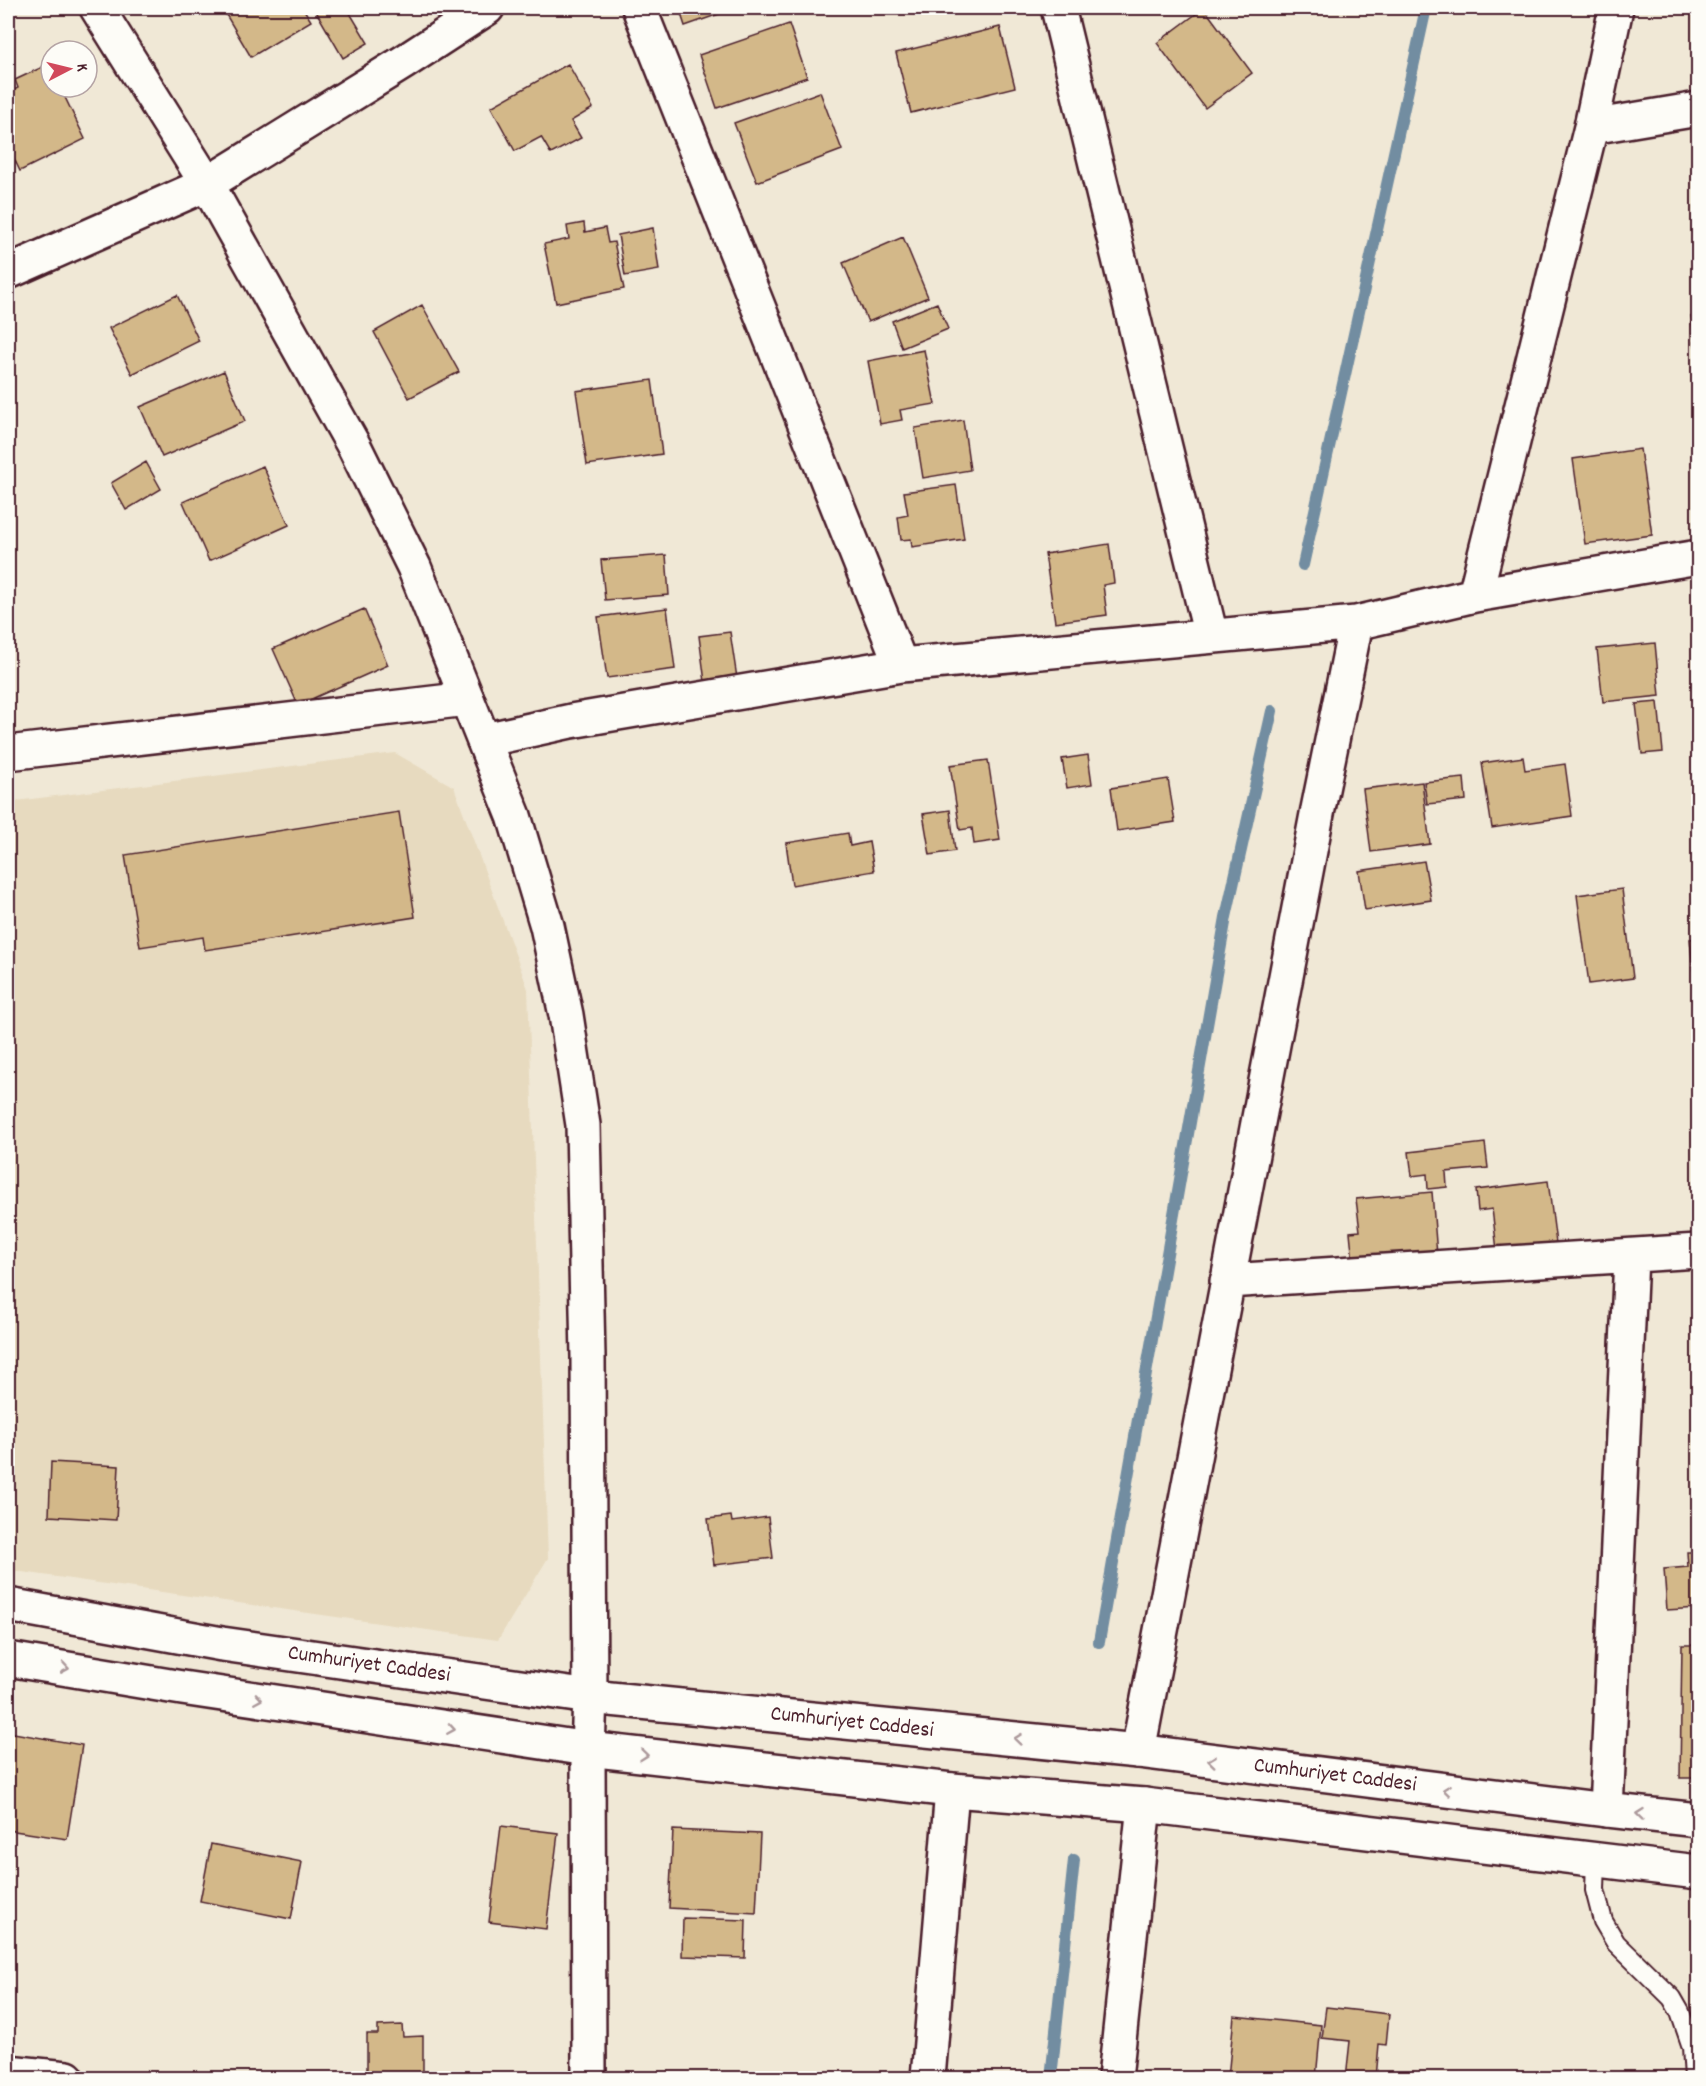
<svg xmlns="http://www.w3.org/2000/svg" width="1706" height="2086" viewBox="0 0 1706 2086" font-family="Dekko,sans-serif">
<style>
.built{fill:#e7dabf}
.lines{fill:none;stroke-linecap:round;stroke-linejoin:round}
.stream{stroke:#728da1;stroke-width:12}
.building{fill:#d3b889;stroke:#4a1f2b;stroke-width:1.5}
.lane-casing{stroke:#4a1f2b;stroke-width:22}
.street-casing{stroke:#4a1f2b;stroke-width:38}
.secondary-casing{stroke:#4a1f2b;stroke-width:38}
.lane{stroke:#fdfcf7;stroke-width:18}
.street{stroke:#fdfcf7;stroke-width:33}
.secondary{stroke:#fdfcf7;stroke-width:33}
.oneway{stroke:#ac999b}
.labels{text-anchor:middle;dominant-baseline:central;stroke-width:6;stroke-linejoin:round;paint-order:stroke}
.street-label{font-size:22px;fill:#4a1f2b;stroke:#fdfcf7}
</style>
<rect width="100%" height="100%" fill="#f0e8d6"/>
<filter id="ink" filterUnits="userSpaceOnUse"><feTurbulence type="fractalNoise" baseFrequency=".0167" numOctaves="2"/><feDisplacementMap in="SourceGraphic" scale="12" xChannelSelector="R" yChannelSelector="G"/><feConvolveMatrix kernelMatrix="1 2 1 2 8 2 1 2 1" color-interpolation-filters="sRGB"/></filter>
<g filter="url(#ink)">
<path class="built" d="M395 753 454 787 528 989 548 1558 498 1640 8 1570V802Z"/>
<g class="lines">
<path class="stream" d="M1303 565 1426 8
M1099 1642 1226 917 1272 711
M1051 2078 1074 1860"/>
</g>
<path class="building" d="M222 8H303L311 21 251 57Z
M314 8H347L368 43 343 58Z
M679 8H736L685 26Z
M1204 8 1252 73 1205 108 1157 43Z
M789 24 807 77 717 108 699 55Z
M1000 27 1015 87 911 113 896 53Z
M49 64 51 68V87H60L85 139 20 171 8 146V93L18 88 15 80Z
M568 64 593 108 571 121 581 138 551 154 541 137 515 151 491 107Z
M820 92 842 150 757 182 734 123Z
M584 223 585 232 605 228 608 243 614 242 624 289 556 303 544 244 569 239 567 226Z
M653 228 659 270 625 276 618 235Z
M903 237 928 297 868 322 843 263Z
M177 295 199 341 132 374 109 328Z
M937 303 948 329 902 348 892 321Z
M422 305 459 372 409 398 374 332Z
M1698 315V363L1691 316Z
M924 350 935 404 900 410 902 420 880 424 868 361Z
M224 371 245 421 162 457 140 407Z
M652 380 662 454 587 465 576 391Z
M963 420 970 470 923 478 915 428Z
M1640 449 1652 535 1585 544 1573 459Z
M146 462 161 489 126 510 111 483Z
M263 466 289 525 209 561 183 502Z
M956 485 964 539 912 547 911 539 901 540 898 517 908 515 904 492Z
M1109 544 1114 583 1103 585 1107 615 1055 622 1045 554Z
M666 555 669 595 605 600 601 560Z
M667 608 675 669 607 678 598 617Z
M364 609 388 665 298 705 273 649Z
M730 632 737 678 705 682 699 636Z
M1655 643 1660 696 1603 702 1597 649Z
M1658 702 1663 752 1642 754 1636 704Z
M1088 755 1092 784 1067 788 1062 759Z
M1523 757 1525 770 1565 764 1572 816 1492 828 1482 763Z
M988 760 1000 840 974 844 972 828 960 830 950 765Z
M1464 778 1466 800 1427 804 1424 782Z
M1168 779 1175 822 1117 831 1111 788Z
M1422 782 1430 844 1371 852 1363 789Z
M950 810 955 851 930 855 923 814Z
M399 812 415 917 205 950 203 937 140 947 125 855Z
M848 833 850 846 869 842 874 871 792 885 786 843Z
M1424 861 1431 900 1365 910 1359 871Z
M1622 889 1633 978 1589 984 1577 895Z
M1698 938V969L1693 970 1690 939Z
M1485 1143 1488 1168 1446 1172 1447 1187 1428 1189 1427 1174 1412 1176 1409 1152Z
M1548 1181 1557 1251 1498 1258 1492 1209 1478 1211 1476 1190Z
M1432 1192 1437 1255 1353 1262 1350 1232 1360 1231 1356 1199Z
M51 1462 119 1466 116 1520 49 1516Z
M731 1516 732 1522 768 1517 773 1558 714 1565 708 1519Z
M1687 1552H1698V1608L1667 1610 1664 1569 1688 1567Z
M1682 1645H1698V1778H1680Z
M8 1732 82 1745 67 1839 8 1830Z
M501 1826 558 1833 546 1929 489 1922Z
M673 1830 760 1834 756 1913 669 1908Z
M211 1844 302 1862 291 1919 200 1901Z
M683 1918 746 1920 745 1958 682 1956Z
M1326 2007 1389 2014 1386 2045 1379 2044 1376 2078H1346L1350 2041 1322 2038Z
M1234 2016 1321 2025 1316 2078H1228Z
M402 2025 403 2037 423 2036V2078H367V2034H378V2026Z
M833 2072 884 2078H832Z"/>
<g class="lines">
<g class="lane-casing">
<path id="lane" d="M1596 1859 1595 1890 1603 1921 1616 1943 1672 1998 1680 2012 1692 2047 1694 2078"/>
</g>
<g class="street-casing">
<path id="street" d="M639 8 901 665
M1058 8 1211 636
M1591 127 1698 109
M8 272 207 184 404 62 487 8
M1475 595 1591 127 1616 8
M484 740 571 721 901 665 1356 623 1475 595 1698 557
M8 753 467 699
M1227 1281 1698 1251
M588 1749 589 2078
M1138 1751 1317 814 1356 623
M1606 1810 1631 1257
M8 2072 67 2078
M928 2078 952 1790
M1115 2078 1144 1805"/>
</g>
<g class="secondary-casing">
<path id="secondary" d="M97 8 207 184 355 448 414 567 514 816 547 926 566 1015 583 1125 588 1357 590 1697 588 1749
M8 1605 222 1644 590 1697 1138 1751 1606 1810 1698 1820
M8 1659 182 1688 588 1749 952 1790 1144 1805 1698 1872"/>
</g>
<use href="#lane" class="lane"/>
<use href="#street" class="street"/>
<use href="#secondary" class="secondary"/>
</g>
<defs><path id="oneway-chevron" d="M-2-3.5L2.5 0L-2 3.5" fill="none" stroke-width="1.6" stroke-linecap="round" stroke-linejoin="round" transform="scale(1.5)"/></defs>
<g class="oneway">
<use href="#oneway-chevron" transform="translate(65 1668) rotate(10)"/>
<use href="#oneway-chevron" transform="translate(258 1699) rotate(9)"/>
<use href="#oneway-chevron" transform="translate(451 1729) rotate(9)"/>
<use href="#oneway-chevron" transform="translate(1018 1739) rotate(-174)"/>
<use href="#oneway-chevron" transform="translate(644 1755) rotate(6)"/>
<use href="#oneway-chevron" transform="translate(1212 1761) rotate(-173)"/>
<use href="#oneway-chevron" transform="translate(1447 1790) rotate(-173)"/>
<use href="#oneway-chevron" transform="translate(1640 1814) rotate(-174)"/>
</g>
</g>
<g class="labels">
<g class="street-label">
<text transform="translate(369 1665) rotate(8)">Cumhuriyet Caddesi</text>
<text transform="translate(852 1723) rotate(6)">Cumhuriyet Caddesi</text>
<text transform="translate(1335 1776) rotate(7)">Cumhuriyet Caddesi</text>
</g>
</g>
<rect width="1706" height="2086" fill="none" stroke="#fdfcf7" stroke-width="30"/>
<rect x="15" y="15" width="1676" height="2056" fill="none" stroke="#4a1f2b" stroke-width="2" filter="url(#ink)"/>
<g transform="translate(69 69) rotate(83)"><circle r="28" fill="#fdfcf7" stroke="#b5a4a5" stroke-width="1.5"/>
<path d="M0-4.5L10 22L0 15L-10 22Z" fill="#d1495b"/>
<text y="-9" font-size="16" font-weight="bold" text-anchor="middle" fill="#4a1f2b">K</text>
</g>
</svg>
